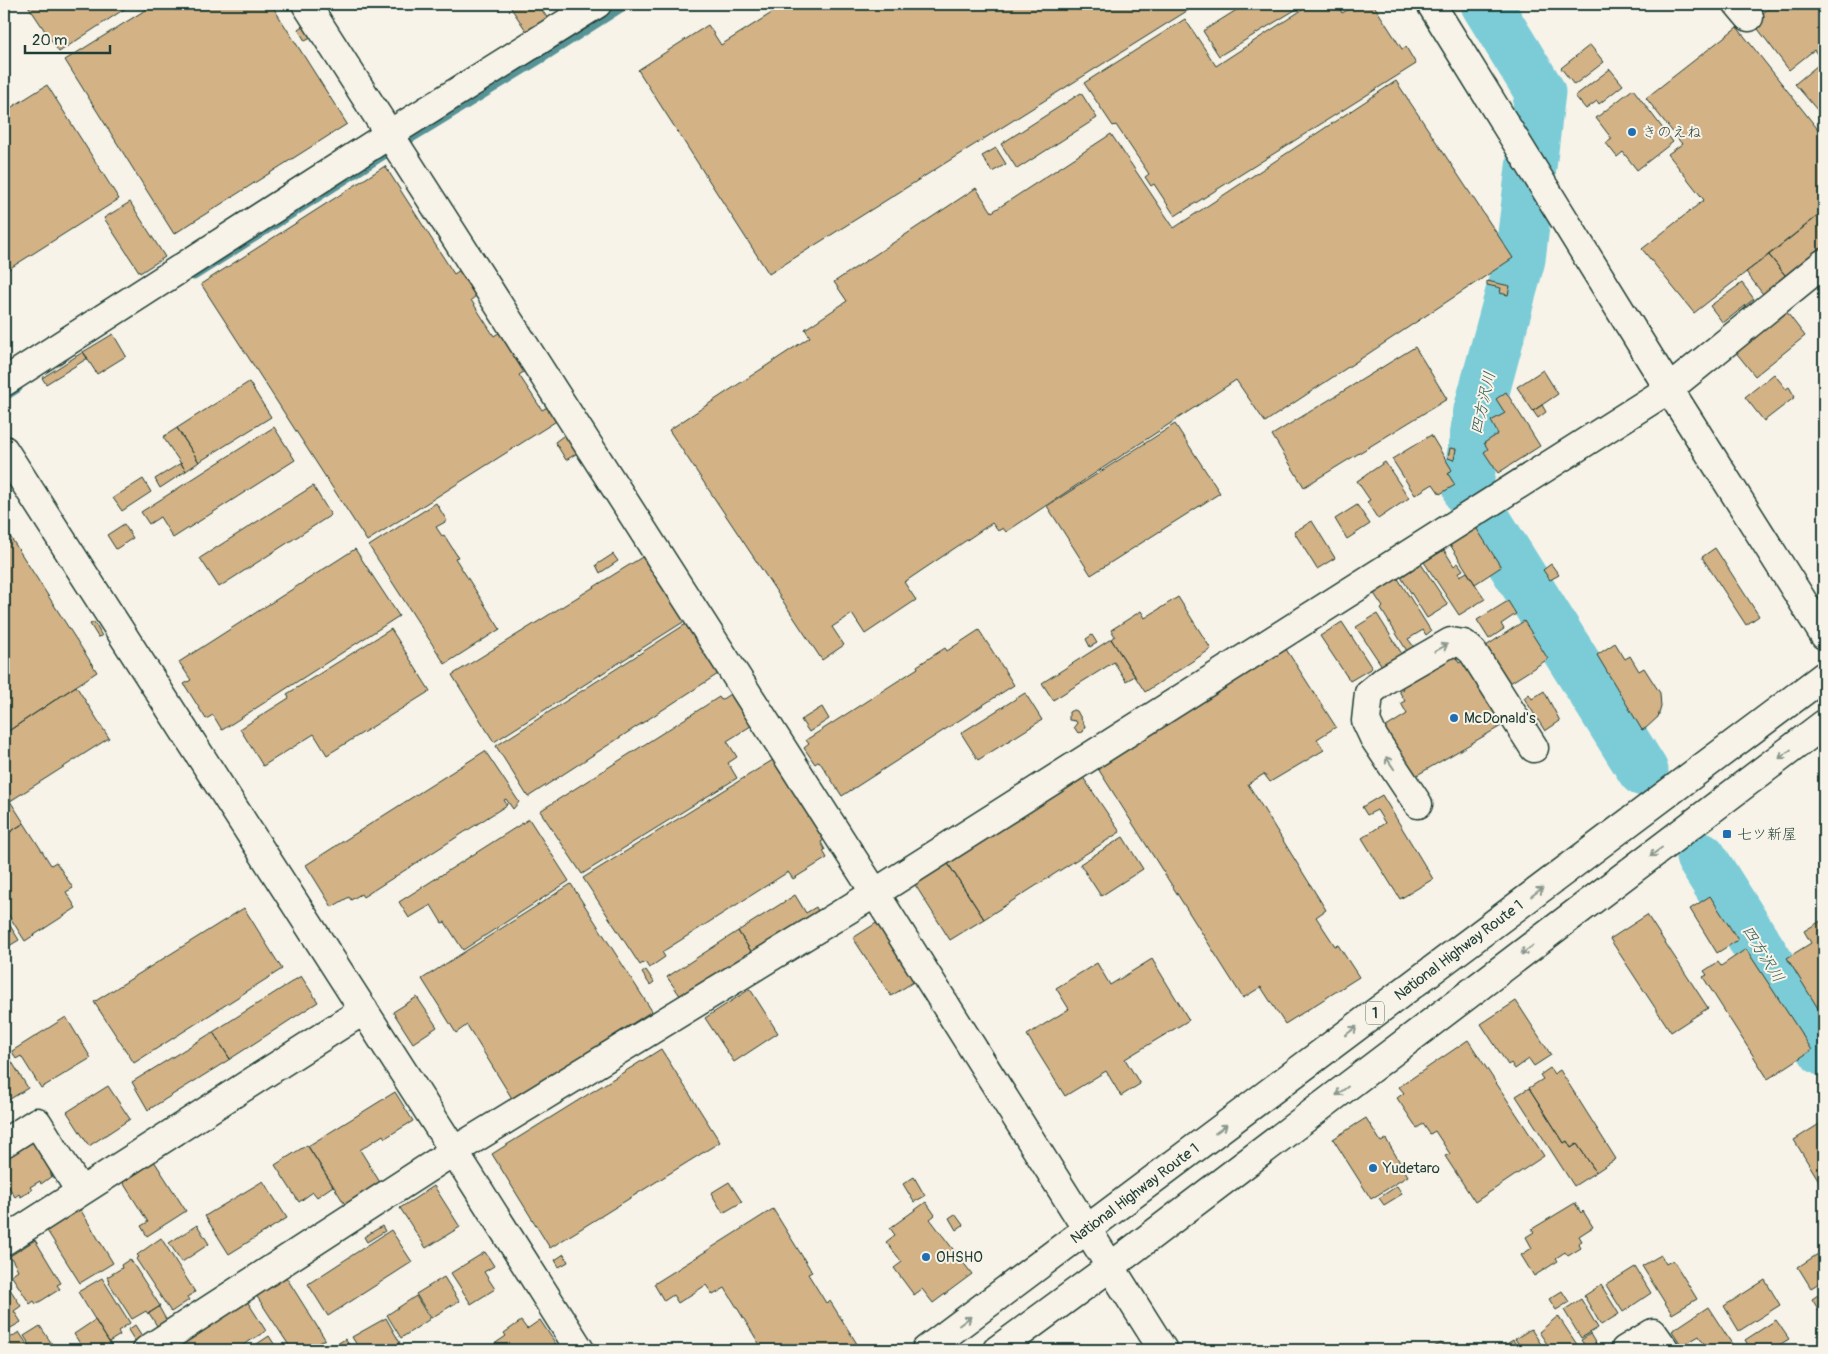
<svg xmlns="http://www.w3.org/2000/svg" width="1828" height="1354" viewBox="0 0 1828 1354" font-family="Pangolin,'Klee One',sans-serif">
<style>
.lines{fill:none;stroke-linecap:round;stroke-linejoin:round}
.stream{stroke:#579396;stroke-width:9}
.river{stroke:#7cccd7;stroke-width:51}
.building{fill:#d3b286;stroke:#1f3d34}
.minor-casing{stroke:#1f3d34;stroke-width:31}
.highway-casing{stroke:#1f3d34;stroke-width:31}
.minor{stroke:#f7f3e8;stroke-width:28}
.highway{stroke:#f7f3e8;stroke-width:28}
.oneway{stroke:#8b988e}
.poi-dot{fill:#1f6fb2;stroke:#f7f3e8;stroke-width:2}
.labels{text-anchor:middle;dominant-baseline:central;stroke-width:4;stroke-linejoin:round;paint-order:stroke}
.shield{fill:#f7f3e8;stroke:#60746a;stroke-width:1}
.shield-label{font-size:14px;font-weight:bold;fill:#1f3d34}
.poi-label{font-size:15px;fill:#1f3d34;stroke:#f7f3e8;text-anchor:start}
.street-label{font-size:15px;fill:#1f3d34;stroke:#f7f3e8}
.water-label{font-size:16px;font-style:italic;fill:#325a55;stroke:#f7f3e8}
</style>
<rect width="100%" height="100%" fill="#f7f3e8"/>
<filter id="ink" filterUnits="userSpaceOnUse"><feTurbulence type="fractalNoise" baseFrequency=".02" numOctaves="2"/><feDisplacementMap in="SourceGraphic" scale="10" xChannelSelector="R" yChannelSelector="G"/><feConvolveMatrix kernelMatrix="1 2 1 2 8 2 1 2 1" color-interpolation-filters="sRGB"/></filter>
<g filter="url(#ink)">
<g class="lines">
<path class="stream" d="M194 276 387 153 541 59 627 4
M4 397 18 388"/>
<path class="river" d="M1486 4 1540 92 1520 259 1479 410 1468 484 1470 495 1643 771
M1701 857 1824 1051"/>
</g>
<path class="building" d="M27 4H132L59 52Z
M155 4H271L347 124 174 234 65 60Z
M506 4H538L550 22 529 35 509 5 507 6Z
M786 4H1198L769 274 638 70 708 25 721 45Z
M1246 4H1305L1219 56 1203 31Z
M1311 4H1337L1342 13 1358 4H1373L1402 49 1406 47 1416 64 1175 216 1154 184 1151 186 1145 177 1149 174 1116 125 1113 126 1084 83 1185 19 1216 66Z
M1775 4H1824V57L1821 59 1814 50 1789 70 1752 21Z
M305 24 313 37 305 41 298 29Z
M1737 27 1824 137V211L1694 313 1642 249 1704 200 1668 154 1682 144 1646 98Z
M1590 45 1604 62 1574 85 1561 68Z
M1824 60V118L1795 84Z
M1610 69 1623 85 1599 104 1597 101 1586 109 1575 96Z
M1396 81 1513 258 1265 422 1236 380 1006 532 1003 528 998 531 992 523 906 581 904 582 916 600 865 634 852 614 832 627 844 645 822 660 669 430 810 337 805 329 847 301 834 282 976 188 992 212 1111 134 1174 228Z
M47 85 119 199 4 272V112Z
M1633 89 1673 142 1637 170 1623 152 1617 157 1606 143 1612 139 1596 118Z
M1081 93 1097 118 1017 169 1001 144Z
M996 148 1006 164 992 172 982 156Z
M385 166 454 274 460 270 476 296 471 300 494 336 500 332 525 371 519 375 542 410 549 406 558 420 367 541 201 284Z
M130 202 165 257 140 273 104 218Z
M1824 211V252L1789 280 1769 255Z
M1769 255 1789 280 1766 298 1746 272Z
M1487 281 1510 286 1508 295 1500 293 1501 288 1487 285Z
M1742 283 1754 299 1723 323 1710 306Z
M1785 310 1805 336 1755 376 1734 350Z
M113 334 126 356 97 374 83 352Z
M1415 347 1447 399 1304 487 1272 435Z
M83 352 88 358 46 384 42 378Z
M1543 370 1558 394 1533 411 1517 387Z
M1774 374 1786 389 1789 387 1795 397 1764 421 1745 397Z
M249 382 271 417 199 462 177 428Z
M1506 392 1540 446 1498 473 1484 452 1488 449 1484 443 1498 434 1491 421 1505 413 1496 399Z
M1542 405 1546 412 1538 418 1533 411Z
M1175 424 1220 493 1091 575 1047 506Z
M274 427 295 460 173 538 160 517 149 524 141 512Z
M177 428 199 462 186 471 163 437Z
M567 433 579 452 566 460 555 442Z
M1431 435 1452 470 1448 474 1455 485 1440 494 1433 484 1415 495 1392 459Z
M1450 448 1456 449 1454 460 1448 458Z
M1385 462 1409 498 1378 519 1367 502 1370 500 1357 481Z
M181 463 186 471 160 488 155 479Z
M143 479 151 492 122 511 113 498Z
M313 486 331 515 219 587 200 558Z
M436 503 447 521 436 527 442 536 444 535 458 557 455 558 500 629 445 664 369 546Z
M1357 505 1370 524 1347 539 1335 519Z
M1312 521 1335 558 1317 569 1294 532Z
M124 524 133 538 116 549 107 535Z
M1475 526 1501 567 1475 584 1449 543Z
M4 527 97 672 4 734Z
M1715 548 1759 616 1746 625 1702 557Z
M355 549 399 616 222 730 213 715 206 719 184 684 191 680 179 662Z
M1444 550 1454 566 1458 563 1463 570 1458 573 1460 576 1467 572 1485 599 1459 615 1424 562Z
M613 554 618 561 600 573 596 565Z
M647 554 688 619 494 742 452 675Z
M1421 564 1448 605 1427 618 1401 577Z
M1551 564 1559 575 1550 580 1543 570Z
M1397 577 1431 631 1426 635 1423 630 1408 639 1414 647 1407 651 1381 609 1383 607 1373 592Z
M1178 597 1211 649 1145 692 1111 639 1115 636 1111 630 1141 611 1145 618Z
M1508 601 1516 614 1501 624 1504 629 1489 639 1477 620Z
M1377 614 1402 654 1382 666 1356 627Z
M1524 621 1548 659 1510 683 1486 646Z
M94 622 102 636 98 637 90 624Z
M1342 622 1372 668 1350 681 1320 636Z
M686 624 718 674 528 797 496 746Z
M391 629 430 691 327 755 314 734 263 766 240 729 289 698 287 694Z
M979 630 1014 685 842 796 819 761 815 764 804 748 809 744 806 740 918 668 917 666 945 648 947 651Z
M1092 635 1097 643 1090 647 1086 639Z
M1111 639 1135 676 1126 681 1114 662 1053 700 1042 683Z
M1282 643 1336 727 1317 739 1324 750 1270 782 1264 774 1248 784 1326 910 1316 917 1335 946 1338 945 1359 977 1285 1024 1261 987 1243 998 1097 767Z
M1615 643 1625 659 1630 656 1639 671 1644 668 1660 693 1661 707 1658 717 1646 728 1642 730 1597 655Z
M1453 652 1459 663 1470 657 1508 722 1412 778 1383 729 1407 714 1401 703 1405 701 1399 691 1403 689 1397 678Z
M76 686 109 738 4 805V734Z
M1544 691 1560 721 1545 731 1524 698 1529 694 1532 699Z
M733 692 754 724 727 741 737 757 728 763 737 778 582 874 540 811 719 697 721 700Z
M1025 693 1042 720 978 760 961 733Z
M822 707 829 719 809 732 801 720Z
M1073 710 1077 711 1085 726 1083 732 1078 733 1074 727 1077 723 1076 721 1069 720V712Z
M485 751 519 802 513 809 506 799 504 800 507 805 363 897 361 894 351 900 349 897 332 907 306 865Z
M776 758 828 837 821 842 825 850 823 851 827 858 793 879 788 872 662 952 665 957 649 968 645 962 640 965 583 878Z
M1080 773 1120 832 984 919 945 859Z
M1382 795 1433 879 1400 899 1362 838 1385 823 1377 810 1367 815 1362 807Z
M10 801 24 823 4 836V805Z
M529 819 569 881 463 950 445 922 442 923 431 905 409 918 399 902Z
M24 823 51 865 56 862 73 888 66 892 76 908 25 941 4 908V836Z
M1123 837 1143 869 1101 896 1080 864Z
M945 859 984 919 950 940 912 880Z
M571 884 652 1011 513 1100 467 1025 456 1033 422 979Z
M795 895 806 913 816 907 818 911 752 953 738 931Z
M1710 896 1738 940 1717 953 1690 909Z
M244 908 282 969 134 1063 94 1002Z
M1647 915 1708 1008 1671 1032 1610 939Z
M4 916 19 940 4 949Z
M1824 919V1018L1787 958 1811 943 1804 931Z
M878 922 915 981 891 996 853 938Z
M738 931 752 953 681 997 667 977Z
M1746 949 1812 1050 1768 1079 1703 977 1707 975 1704 971 1718 962 1721 966Z
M1152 959 1189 1020 1125 1059 1140 1084 1121 1096 1106 1071 1065 1096 1027 1035 1069 1009 1056 988 1097 963 1110 985Z
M646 970 654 982 650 985 642 973Z
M301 976 318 1002 230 1059 213 1032Z
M750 989 778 1033 734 1062 705 1018Z
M417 997 437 1027 413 1043 393 1012Z
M1516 1001 1551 1055 1534 1066 1529 1059 1515 1069 1511 1063 1508 1065 1481 1024Z
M66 1017 91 1058 41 1088 21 1056 16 1059 12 1051Z
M213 1032 230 1059 148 1110 132 1082Z
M1468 1040 1544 1156 1475 1202 1445 1156 1450 1154 1435 1131 1430 1134 1423 1124 1417 1128 1397 1098 1404 1093 1399 1087Z
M661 1049 720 1142 550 1248 492 1154Z
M7 1054 28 1088 7 1101 4 1099V1056Z
M1550 1068 1554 1074 1560 1070 1616 1159 1596 1172 1577 1144 1571 1148 1567 1141 1564 1143 1529 1088 1543 1079 1540 1075Z
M108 1086 130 1119 89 1146 67 1112Z
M1529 1088 1564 1143 1567 1141 1571 1148 1577 1144 1596 1172 1574 1186 1516 1096Z
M395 1092 413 1121 385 1138 383 1135 360 1150 381 1184 346 1206 308 1146Z
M1366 1118 1381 1142 1386 1139 1408 1176 1371 1199 1333 1139Z
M1824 1121V1189L1794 1140Z
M34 1140 54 1170 50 1173 52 1176 41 1184 40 1181 30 1187 32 1190 21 1197 19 1194 15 1197 4 1179V1160Z
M307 1145 333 1186 317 1197 313 1192 299 1202 275 1165Z
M154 1161 186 1211 147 1236 141 1226 148 1222 122 1181Z
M914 1177 925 1196 914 1202 903 1184Z
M263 1181 287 1218 229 1254 205 1216Z
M729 1182 742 1202 723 1213 711 1193Z
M434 1186 460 1227 426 1248 400 1208Z
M1397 1186 1402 1194 1384 1205 1379 1198Z
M926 1202 935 1215 930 1219 972 1274 933 1303 922 1289 914 1295 894 1268 902 1262 886 1242 895 1235 890 1228Z
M1575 1203 1581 1213 1583 1211 1593 1227 1579 1236 1582 1241 1578 1243 1581 1248 1568 1256 1565 1252 1556 1258 1558 1261 1534 1276 1521 1255 1532 1248 1526 1237 1534 1232 1532 1229Z
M80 1209 113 1263 80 1283 46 1229Z
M773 1209 812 1272 808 1274 826 1303 830 1301 859 1347 853 1350H763L725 1288 713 1295 706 1285 678 1303 673 1295 664 1301 654 1284Z
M955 1214 963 1225 956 1230 949 1218Z
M197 1225 209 1244 182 1262 169 1243Z
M382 1226 385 1231 367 1242 364 1237Z
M391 1230 412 1262 328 1316 308 1284Z
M161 1238 195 1292 187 1297 189 1300 171 1312 136 1259 139 1257 137 1255Z
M35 1240 61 1283 57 1285 60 1289 36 1304 34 1301 30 1304 11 1275 18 1270 10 1256Z
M1824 1250V1280L1811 1288 1798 1267Z
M485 1252 494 1266 484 1272 495 1289 471 1304 451 1273Z
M564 1254 568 1262 559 1267 555 1260Z
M1661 1255 1666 1264 1673 1260 1697 1299 1672 1314 1642 1266Z
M130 1259 160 1306 148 1314 146 1311 132 1319 109 1283 110 1282 107 1277 122 1268 121 1265Z
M1635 1267 1651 1293 1623 1312 1606 1285Z
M286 1277 325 1339 307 1350H292L256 1295Z
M444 1277 459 1301 431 1318 416 1294Z
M102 1278 130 1323 118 1331 120 1335 109 1342 78 1292Z
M4 1280 21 1306 14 1311 21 1322 4 1332Z
M1765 1280 1780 1305 1739 1331 1724 1306Z
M1601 1285 1619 1314 1601 1325 1584 1296Z
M1562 1291 1569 1302 1556 1310 1549 1299Z
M1824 1291V1312L1821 1314 1812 1299Z
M416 1296 430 1319 401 1338 387 1315Z
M1581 1299 1598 1328 1581 1338 1564 1310Z
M247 1301 266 1331 235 1350H170Z
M159 1307 168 1323 159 1329 149 1313Z
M1708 1307 1736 1350H1708L1699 1336 1682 1346 1672 1331Z
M1558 1316 1580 1349 1578 1350H1551L1539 1332Z
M386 1318 400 1343 387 1350H360L352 1337Z
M95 1320 114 1350H84L74 1334Z
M540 1320 556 1344 546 1350 487 1349 506 1336 504 1333 521 1321 527 1329Z
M1776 1320 1789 1339 1771 1350H1751L1745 1340Z
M135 1325 142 1336 135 1341 128 1330Z
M40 1326 56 1350H33L24 1336Z
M1531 1329 1545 1350H1523L1515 1339Z
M19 1332 31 1350H4V1342Z
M1590 1334 1596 1344 1587 1349 1581 1340Z
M269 1336 278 1350H248Z
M345 1339 353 1350H328Z
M1513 1340 1520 1350H1497Z
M1441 1343 1446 1350H1429Z"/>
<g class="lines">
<g class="minor-casing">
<path id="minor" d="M306 4 875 893 1163 1350
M1431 4 1669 389 1824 635
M1738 4 1749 17
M4 382 388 135 597 4
M4 450 454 1151 580 1350
M1418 804 1374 738 1366 721 1369 693 1385 680 1451 642 1464 644 1473 652 1534 748
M4 1143 37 1122 80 1191
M4 1241 364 1010
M147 1350 454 1151 875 893 1669 389 1824 263
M1625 1350 1653 1333 1665 1350"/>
</g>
<g class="highway-casing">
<g id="highway">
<path id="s1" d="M926 1350 1824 676"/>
<path d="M997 1350 1110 1267 1824 724"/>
</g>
</g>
<use href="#minor" class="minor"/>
<use href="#highway" class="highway"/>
</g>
<defs><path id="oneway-shaft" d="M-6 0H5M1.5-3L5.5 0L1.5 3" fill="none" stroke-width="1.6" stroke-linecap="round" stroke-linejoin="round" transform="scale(1.25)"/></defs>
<g class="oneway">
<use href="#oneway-shaft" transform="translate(1441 648) rotate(-30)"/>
<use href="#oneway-shaft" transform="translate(1785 754) rotate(143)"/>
<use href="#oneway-shaft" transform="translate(1390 763) rotate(-124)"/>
<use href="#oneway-shaft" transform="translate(1656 852) rotate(143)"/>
<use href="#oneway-shaft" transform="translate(1537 892) rotate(-37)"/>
<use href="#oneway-shaft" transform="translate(1527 950) rotate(143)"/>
<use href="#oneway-shaft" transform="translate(1351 1031) rotate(-37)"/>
<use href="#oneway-shaft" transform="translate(1342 1091) rotate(143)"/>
<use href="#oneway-shaft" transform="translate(1221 1129) rotate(-37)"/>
<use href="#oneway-shaft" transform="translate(965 1321) rotate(-37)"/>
</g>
</g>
<g class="poi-dot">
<circle cx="1632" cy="132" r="5"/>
<circle cx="1454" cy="718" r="5"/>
<rect x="1722" y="829" width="10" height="10" rx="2.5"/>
<circle cx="1373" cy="1168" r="5"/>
<circle cx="926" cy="1257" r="5"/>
</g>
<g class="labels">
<rect class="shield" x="1366" y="1001.5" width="18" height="23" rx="4"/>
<g class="shield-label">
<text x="1375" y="1013">1</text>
</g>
<g class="poi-label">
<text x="1642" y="132">きのえね</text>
<text x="1464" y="718">McDonald's</text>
<text x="1737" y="834">七ツ新屋</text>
<text x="1383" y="1168">Yudetaro</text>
<text x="936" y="1257">OHSHO</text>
</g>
<g class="street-label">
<text stroke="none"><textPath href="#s1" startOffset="666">National Highway Route 1</textPath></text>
<text stroke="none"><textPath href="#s1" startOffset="261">National Highway Route 1</textPath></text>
</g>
<g class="water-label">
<text transform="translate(1483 403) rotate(-77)">四方沢川</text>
<text transform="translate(1763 954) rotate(58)">四方沢川</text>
</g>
</g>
<rect width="1828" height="1354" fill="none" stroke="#f7f3e8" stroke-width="20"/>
<rect x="10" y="10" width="1808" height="1334" fill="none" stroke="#1f3d34" stroke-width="2" filter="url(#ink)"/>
<path d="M25 45v8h85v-8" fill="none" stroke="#1f3d34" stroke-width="2.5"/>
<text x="32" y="45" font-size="15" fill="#1f3d34" stroke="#f7f3e8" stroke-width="4" paint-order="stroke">20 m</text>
</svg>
